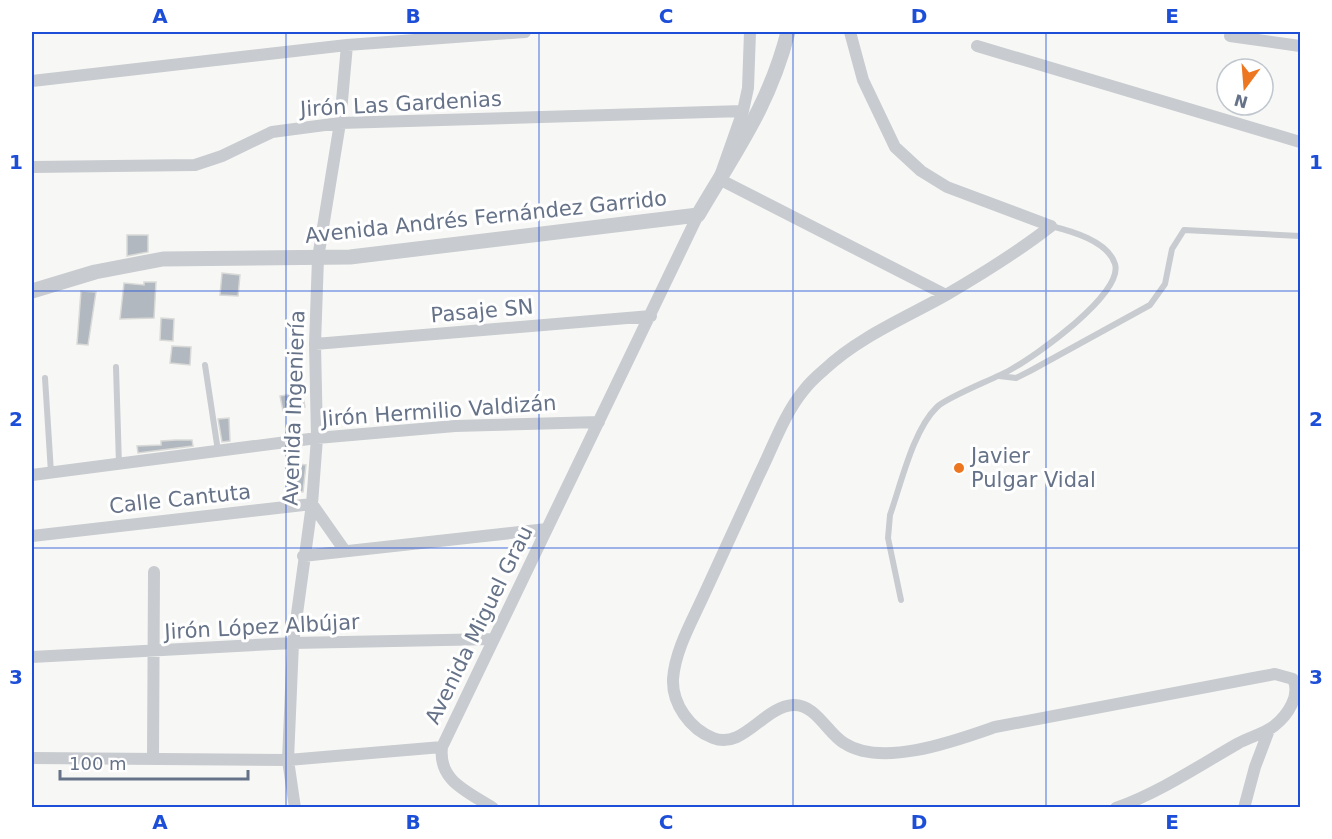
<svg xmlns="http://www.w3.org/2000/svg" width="1332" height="839" viewBox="0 0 1332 839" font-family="'DejaVu Sans',sans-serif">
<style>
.building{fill:#b2b8bf;stroke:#d9dad7;stroke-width:1.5}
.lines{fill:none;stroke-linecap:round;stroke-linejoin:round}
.service{stroke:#c8cbcf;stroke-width:6}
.minor{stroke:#c8cbcf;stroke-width:12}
.tertiary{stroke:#c8cbcf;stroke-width:15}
.grid{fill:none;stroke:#1d4ed8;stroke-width:1.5;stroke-opacity:0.55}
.poi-dot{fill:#ed7721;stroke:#fff;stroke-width:2}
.labels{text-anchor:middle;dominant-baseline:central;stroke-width:6;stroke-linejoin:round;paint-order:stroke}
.street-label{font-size:21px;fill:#657288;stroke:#fff}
.poi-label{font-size:21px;fill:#657288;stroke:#fff;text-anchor:start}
.neatline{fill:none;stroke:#1d4ed8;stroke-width:2}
.grid-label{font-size:20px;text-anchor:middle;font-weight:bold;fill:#1d4ed8}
</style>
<rect width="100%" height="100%" fill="#f7f8f5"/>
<path class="building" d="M127 235H148V252L127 256Z
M222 273 240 275 238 296 220 295Z
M144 282H156L154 318 120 319 124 283 144 285Z
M81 291 96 292 88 345 77 344Z
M161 318 174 319 173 341 160 340Z
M172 346 191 347 190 365 170 363Z
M302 392 305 407 283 411 280 396Z
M229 418 230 441 222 442 218 419Z
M176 440H192L193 446 138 453 137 446 161 445V441Z
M291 463 306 465 303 492 288 490Z"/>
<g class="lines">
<path class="service" d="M205 365 218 451
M116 367 119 465
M999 376 1016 378 1030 371 1150 305 1165 284 1172 249 1184 230 1300 236
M45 378 51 473
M901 600 888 538 890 515C901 484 913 430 937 407 947 397 994 379 1010 370 1034 357 1124 294 1115 264 1108 241 1071 231 1051 226"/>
<path class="minor" d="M750 32 748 88 743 111 719 179 946 295
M850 32 863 80 895 147 921 171 947 187 1051 226
M1230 36 1300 46
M977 46 1300 142
M32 81 347 45 525 32
M32 167 195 165 222 156 272 132 340 123 743 111
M1051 226C1018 252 982 274 946 295 905 318 859 337 825 369 818 375 810 382 804 390 784 414 773 447 759 475 740 516 721 557 702 599 691 623 675 651 673 679 672 704 690 729 713 738 743 750 763 707 793 705 816 704 827 733 844 743 882 768 955 741 995 727L1259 677 1275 674 1293 679C1301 695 1288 715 1274 726 1264 734 1249 737 1237 744 1197 767 1160 792 1116 808
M315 344 651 316
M32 475 317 438 455 426 599 422
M32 536 312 504 345 551
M303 556 547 529
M32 657 293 643 494 639
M32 758 288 760 442 747
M153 759 154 572
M295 808 288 760 293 643 312 504 317 438 315 344 318 258 340 123 347 45
M493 808C467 791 438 781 442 747L698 215
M1244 808 1255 767 1269 730"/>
<path class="tertiary" d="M32 291 95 272 163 259 350 257 698 215C736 150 769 106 788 32"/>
</g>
<path class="grid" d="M286 32V808M539 32V808M793 32V808M1046 32V808M32 291H1300M32 548H1300"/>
<circle class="poi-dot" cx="959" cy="468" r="6"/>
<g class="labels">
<g class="street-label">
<text transform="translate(401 104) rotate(-3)">Jirón Las Gardenias</text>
<text transform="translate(486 217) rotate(-6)">Avenida Andrés Fernández Garrido</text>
<text transform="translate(482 311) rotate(-5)">Pasaje SN</text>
<text transform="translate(294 408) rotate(-88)">Avenida Ingeniería</text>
<text transform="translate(439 411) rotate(-4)">Jirón Hermilio Valdizán</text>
<text transform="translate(180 499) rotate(-6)">Calle Cantuta</text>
<text transform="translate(479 625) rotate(-64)">Avenida Miguel Grau</text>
<text transform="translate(262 627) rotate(-3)">Jirón López Albújar</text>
</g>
<g class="poi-label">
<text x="971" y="456">Javier<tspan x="971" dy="24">Pulgar Vidal</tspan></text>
</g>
</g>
<rect width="1332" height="839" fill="none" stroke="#ffffff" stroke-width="66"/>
<g transform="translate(1245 87) rotate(196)"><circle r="28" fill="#ffffff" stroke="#c1c7cf" stroke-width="1.5"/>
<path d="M0-4.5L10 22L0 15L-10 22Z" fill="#ed7721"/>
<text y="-9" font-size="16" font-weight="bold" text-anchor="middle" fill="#657288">N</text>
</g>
<path d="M60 770v9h188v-9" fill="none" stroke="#657288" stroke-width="3"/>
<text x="69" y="770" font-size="18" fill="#657288" stroke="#ffffff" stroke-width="4.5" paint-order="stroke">100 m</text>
<rect x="33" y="33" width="1266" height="773" class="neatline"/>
<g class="grid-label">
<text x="160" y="23">A</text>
<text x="413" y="23">B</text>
<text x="666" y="23">C</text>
<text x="919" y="23">D</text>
<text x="1172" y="23">E</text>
<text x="16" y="169">1</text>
<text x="1316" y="169">1</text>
<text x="16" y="426">2</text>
<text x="1316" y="426">2</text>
<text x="16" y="684">3</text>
<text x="1316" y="684">3</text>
<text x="160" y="829">A</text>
<text x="413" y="829">B</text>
<text x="666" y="829">C</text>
<text x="919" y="829">D</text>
<text x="1172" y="829">E</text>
</g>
</svg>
